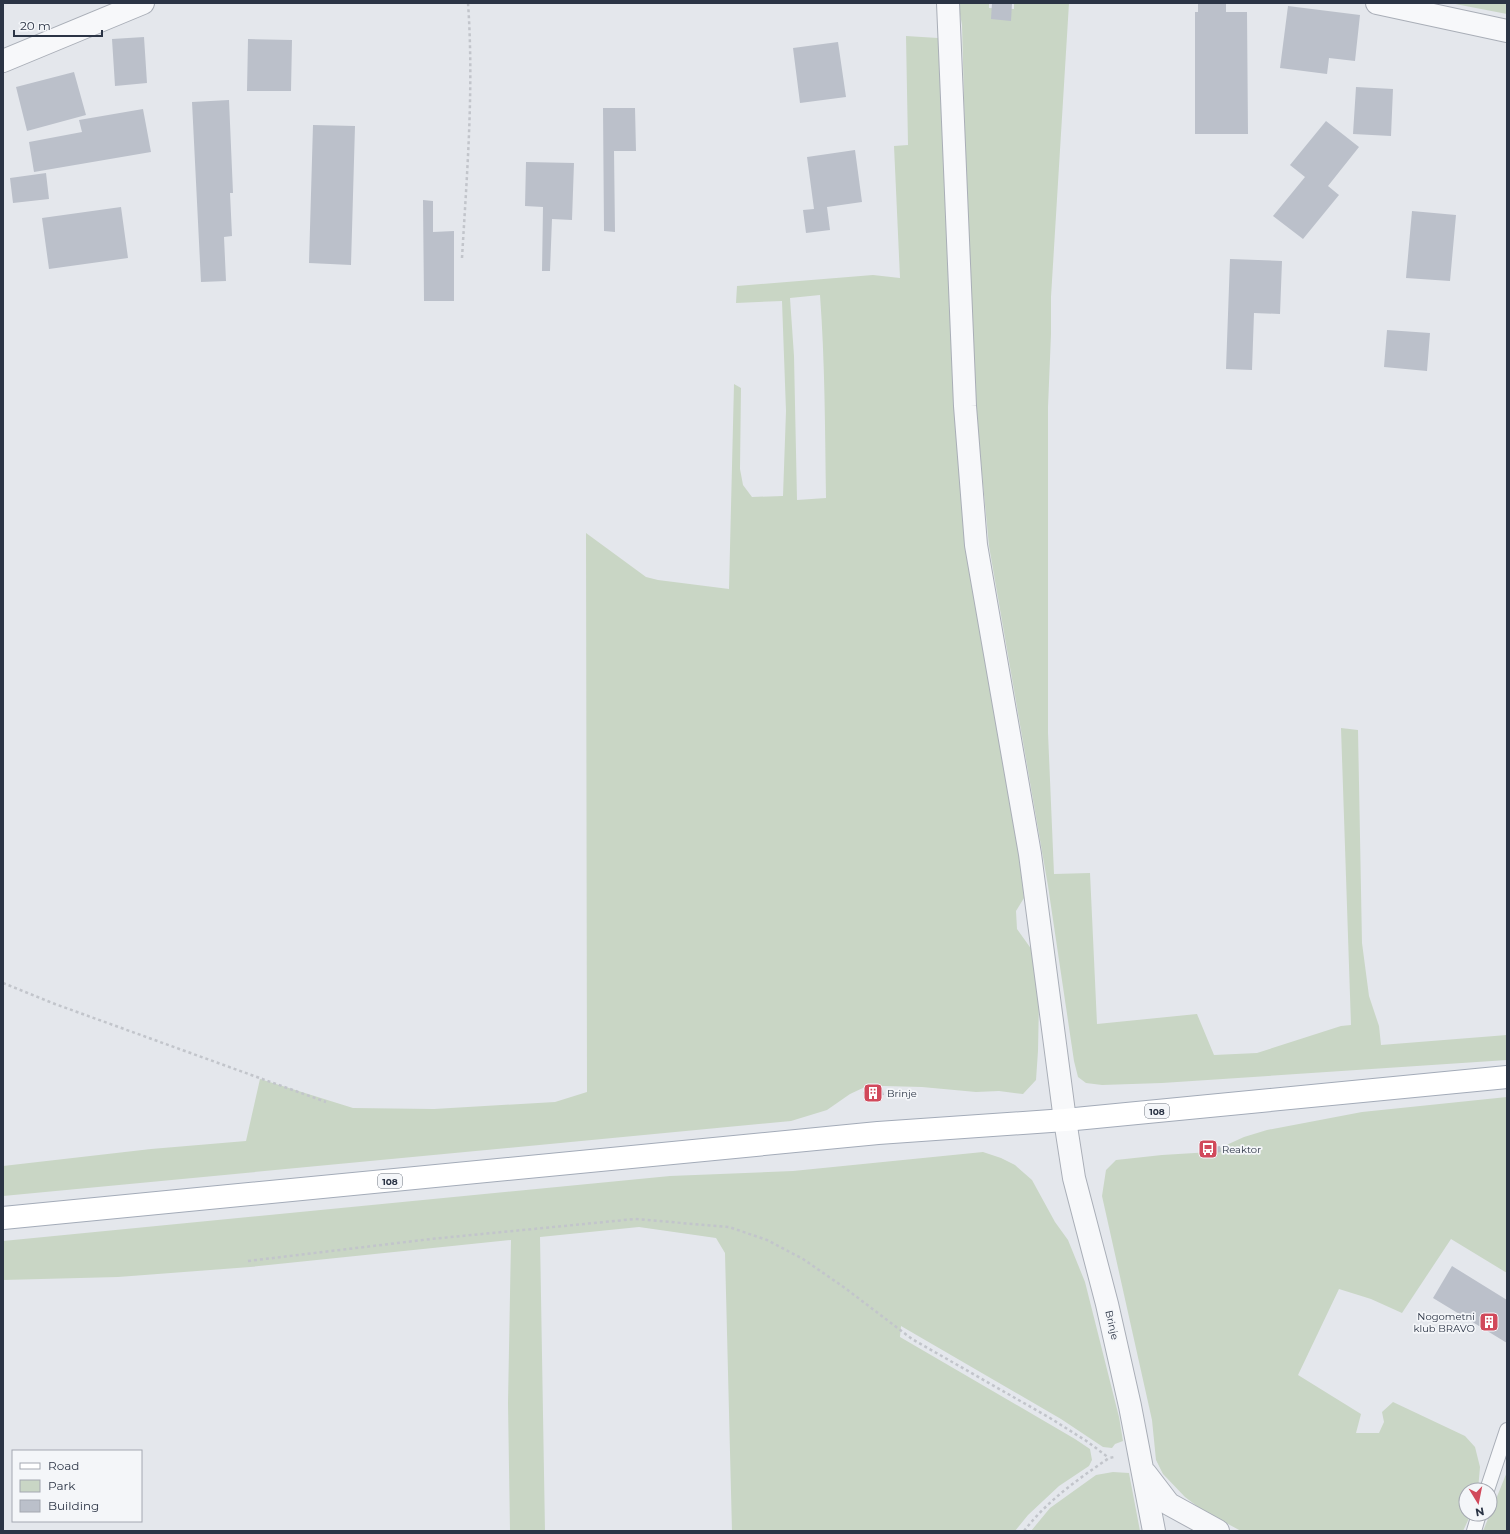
<svg xmlns="http://www.w3.org/2000/svg" width="1510" height="1534" viewBox="0 0 1510 1534" font-family="Montserrat,sans-serif">
<style>
.green{fill:#c9d6c5;fill-rule:evenodd}
.building{fill:#bbc0ca}
.lines{fill:none;stroke-linecap:round;stroke-linejoin:round}
.service-casing{stroke:#a9aeb7;stroke-width:16}
.minor-casing{stroke:#a9aeb7;stroke-width:24}
.tertiary-casing{stroke:#a9aeb7;stroke-width:24}
.primary-casing{stroke:#a3abb8;stroke-width:24}
.path{stroke:#c2c5cb;stroke-width:2.5;stroke-dasharray:3 3;stroke-linecap:butt}
.service{stroke:#f7f8fa;stroke-width:14}
.minor{stroke:#f7f8fa;stroke-width:22}
.tertiary{stroke:#f7f8fa;stroke-width:22}
.primary{stroke:#fff;stroke-width:22}
.labels{text-anchor:middle;dominant-baseline:central;stroke-width:3.5;stroke-linejoin:round;paint-order:stroke}
.shield{fill:#f4f6f9;stroke:#676e7b;stroke-width:1}
.shield-label{font-size:9px;font-weight:bold;fill:#2b3445}
.poi-label{font-size:10px;fill:#2b3445;stroke:#f4f6f9;text-anchor:start}
.street-label{font-size:10px;fill:#2b3445;stroke:#f4f6f9}
</style>
<rect width="100%" height="100%" fill="#e4e7ec"/>
<path class="green" d="M958 3H989V8L1014 9V3H1069L1051 297V334L1048 407V733L1054 874 1090 873 1097 1024 1197 1014 1214 1055 1257 1053 1341 1026 1351 1025 1341 728 1358 730 1362 943 1369 996 1379 1026 1381 1045 1507 1035V1060L1162 1083 1102 1085 1086 1083 1078 1077 1074 1061 1048 886 989 546 974 389 967 212 962 25Z
M1450 3H1507V14Z
M906 36 938 38 949 282 1024 898 1016 911 1017 929 1032 950 1039 1002 1038 1051 1036 1080 1023 1094 999 1091 976 1092 922 1087 884 1086 865 1087 850 1094 827 1110 791 1121 3 1196V1166L151 1149 246 1141 260 1079 353 1108 434 1109 555 1102 587 1092 586 533 646 577 658 580 729 589 734 384 741 388 740 469 743 485 752 497 783 496 786 411 782 301 736 303 737 286 873 275 900 278 894 146 908 145ZM820 295C825 362 825 430 826 498L797 500 794 356 790 298Z
M1507 1097V1273L1451 1239 1402 1313 1371 1299 1339 1289 1298 1375 1361 1414 1356 1433H1379L1384 1422 1382 1412 1393 1402 1465 1436 1475 1447 1480 1467 1478 1490H1466V1514H1471L1463 1531H1241L1202 1510 1185 1497 1163 1474 1156 1460 1152 1420 1102 1196 1106 1170 1116 1160 1162 1155 1211 1152 1244 1137 1267 1130 1362 1112Z
M983 1152 1001 1158 1015 1165 1032 1180 1055 1222 1068 1240 1085 1282 1119 1417 1123 1441 1115 1444 1112 1448 1103 1447 1061 1419 901 1326 900 1337 1075 1439 1090 1449 1092 1460 1089 1466 1059 1486 1028 1515 1015 1531H732L725 1253 716 1238 639 1227 540 1237 545 1531H510L508 1403 511 1240 250 1267 118 1277 3 1280V1241L670 1176 793 1171Z
M1113 1472 1129 1473 1140 1531H1031L1050 1508 1096 1475Z
M1507 1472V1531H1483Z"/>
<path class="building" d="M992 3H1012L1011 21 991 19Z
M1198 3H1226V12H1247L1248 134H1195V12H1198Z
M1288 6 1360 15 1355 61 1329 58 1327 74 1280 68Z
M144 37 147 83 115 86 112 39Z
M248 39 292 40 291 91H247Z
M838 42 846 97 800 103 793 48Z
M74 72 86 115 27 131 16 87Z
M1356 87 1393 89 1391 136 1353 134Z
M229 100 233 193H230L232 236 224 237 226 281 201 282 192 102Z
M603 108H635L636 151H614L615 232 604 231Z
M143 109 151 152 34 172 29 142 82 132 79 120Z
M1326 121 1359 147 1328 186 1339 195 1303 239 1273 216 1305 177 1290 165Z
M313 125 355 126 351 265 309 263Z
M855 150 862 202 827 207 830 230 806 233 803 210 814 209 807 157Z
M526 162 574 163 572 220 552 219 550 271H542L543 207 525 206Z
M46 173 49 199 13 203 10 178Z
M423 200 433 201V232L454 231V301H424Z
M121 207 128 258 49 269 42 218Z
M1412 211 1456 215 1450 281 1406 278Z
M1230 259 1282 261 1280 314 1254 313 1252 370 1226 369Z
M1387 330 1430 333 1427 371 1384 367Z
M882 1088 884 1095 864 1098 863 1092Z
M1220 1146 1221 1152 1201 1155 1200 1149Z
M1452 1266 1507 1300V1343L1433 1298Z"/>
<g class="lines">
<g class="service-casing">
<path id="service" d="M1487 1490 1507 1430
M1474 1531 1479 1514"/>
</g>
<g class="minor-casing">
<path id="minor" d="M948 3 965 406 976 545 1030 854 1065 1120 1074 1178 1107 1304 1130 1406 1154 1531
M1146 1474 1169 1504 1218 1531"/>
</g>
<g class="tertiary-casing">
<path id="tertiary" d="M1377 3 1507 31
M3 61 143 3"/>
</g>
<g class="primary-casing">
<path id="primary" d="M3 1218 878 1133 1065 1120 1507 1077"/>
</g>
<path class="path" d="M462 258C467 173 474 88 468 3
M3 983 55 1004 326 1102
M248 1261 431 1239 635 1219 729 1227 767 1240 803 1259 845 1288 912 1339 1050 1418 1088 1442 1109 1458
M1024 1531C1048 1500 1077 1480 1109 1458L1114 1457"/>
<use href="#service" class="service"/>
<use href="#minor" class="minor"/>
<use href="#tertiary" class="tertiary"/>
<use href="#primary" class="primary"/>
</g>
<defs>
<g id="building-square" transform="scale(1)"><rect x="-9" y="-9" width="18" height="18" rx="4" fill="#d1495b" stroke="#f4f6f9"/><path d="M-4-6H4V6H1V3H-1V6H-4ZM-2.5-4.3h1.7v1.8h-1.7ZM.8-4.3h1.7v1.8H.8ZM-2.5-1h1.7V.8h-1.7ZM.8-1h1.7V.8H.8Z" fill="#fff"/></g>
<g id="bus-square" transform="scale(1)"><rect x="-9" y="-9" width="18" height="18" rx="4" fill="#d1495b" stroke="#f4f6f9"/><path d="M-5-6H5V4H4V6H2V4H-2V6H-4V4H-5ZM-3.5-4V0h7V-4ZM-3.5 1.2v1.5H-2V1.2ZM2 1.2v1.5H3.5V1.2Z" fill="#fff"/></g>
</defs>
<g fill-rule="evenodd">
<use href="#building-square" x="873" y="1093"/>
<use href="#bus-square" x="1208" y="1149"/>
<use href="#building-square" x="1489" y="1322"/>
</g>
<g class="labels">
<g class="shield">
<rect x="1145" y="1104" width="24" height="14" rx="3"/>
<rect x="378" y="1174" width="24" height="14" rx="3"/>
</g>
<g class="shield-label">
<text x="1157" y="1111">108</text>
<text x="390" y="1181">108</text>
</g>
<g class="poi-label">
<text x="887" y="1093">Brinje</text>
<text x="1222" y="1149">Reaktor</text>
<text x="1475" y="1316" text-anchor="end">Nogometni<tspan x="1475" dy="12">klub BRAVO</tspan></text>
</g>
<g class="street-label">
<text transform="translate(1112 1325) rotate(77)">Brinje</text>
</g>
</g>
<rect width="1510" height="1534" fill="none" stroke="#2b3445" stroke-width="8"/>
<rect x="12" y="1450" width="130" height="72" fill="#f4f6f9" stroke="#a4a8b1"/>
<rect x="20" y="1463" width="20" height="6" fill="#ffffff" stroke="#a4a8b1"/>
<text x="48" y="1470" font-size="12" fill="#2b3445">Road</text>
<rect x="20" y="1480" width="20" height="12" fill="#c9d6c5" stroke="#a4a8b1"/>
<text x="48" y="1490" font-size="12" fill="#2b3445">Park</text>
<rect x="20" y="1500" width="20" height="12" fill="#bbc0ca" stroke="#a4a8b1"/>
<text x="48" y="1510" font-size="12" fill="#2b3445">Building</text>
<g transform="translate(1478 1502) rotate(170)"><circle r="19" fill="#f4f6f9" stroke="#a4a8b1"/>
<path d="M0-3L7 15L0 10L-7 15Z" fill="#d1495b"/>
<text y="-6" font-size="11" font-weight="bold" text-anchor="middle" fill="#2b3445">N</text>
</g>
<path d="M14 30v6h88v-6" fill="none" stroke="#2b3445" stroke-width="2"/>
<text x="20" y="30" font-size="12" fill="#2b3445" stroke="#f4f6f9" stroke-width="3" paint-order="stroke">20 m</text>
</svg>
